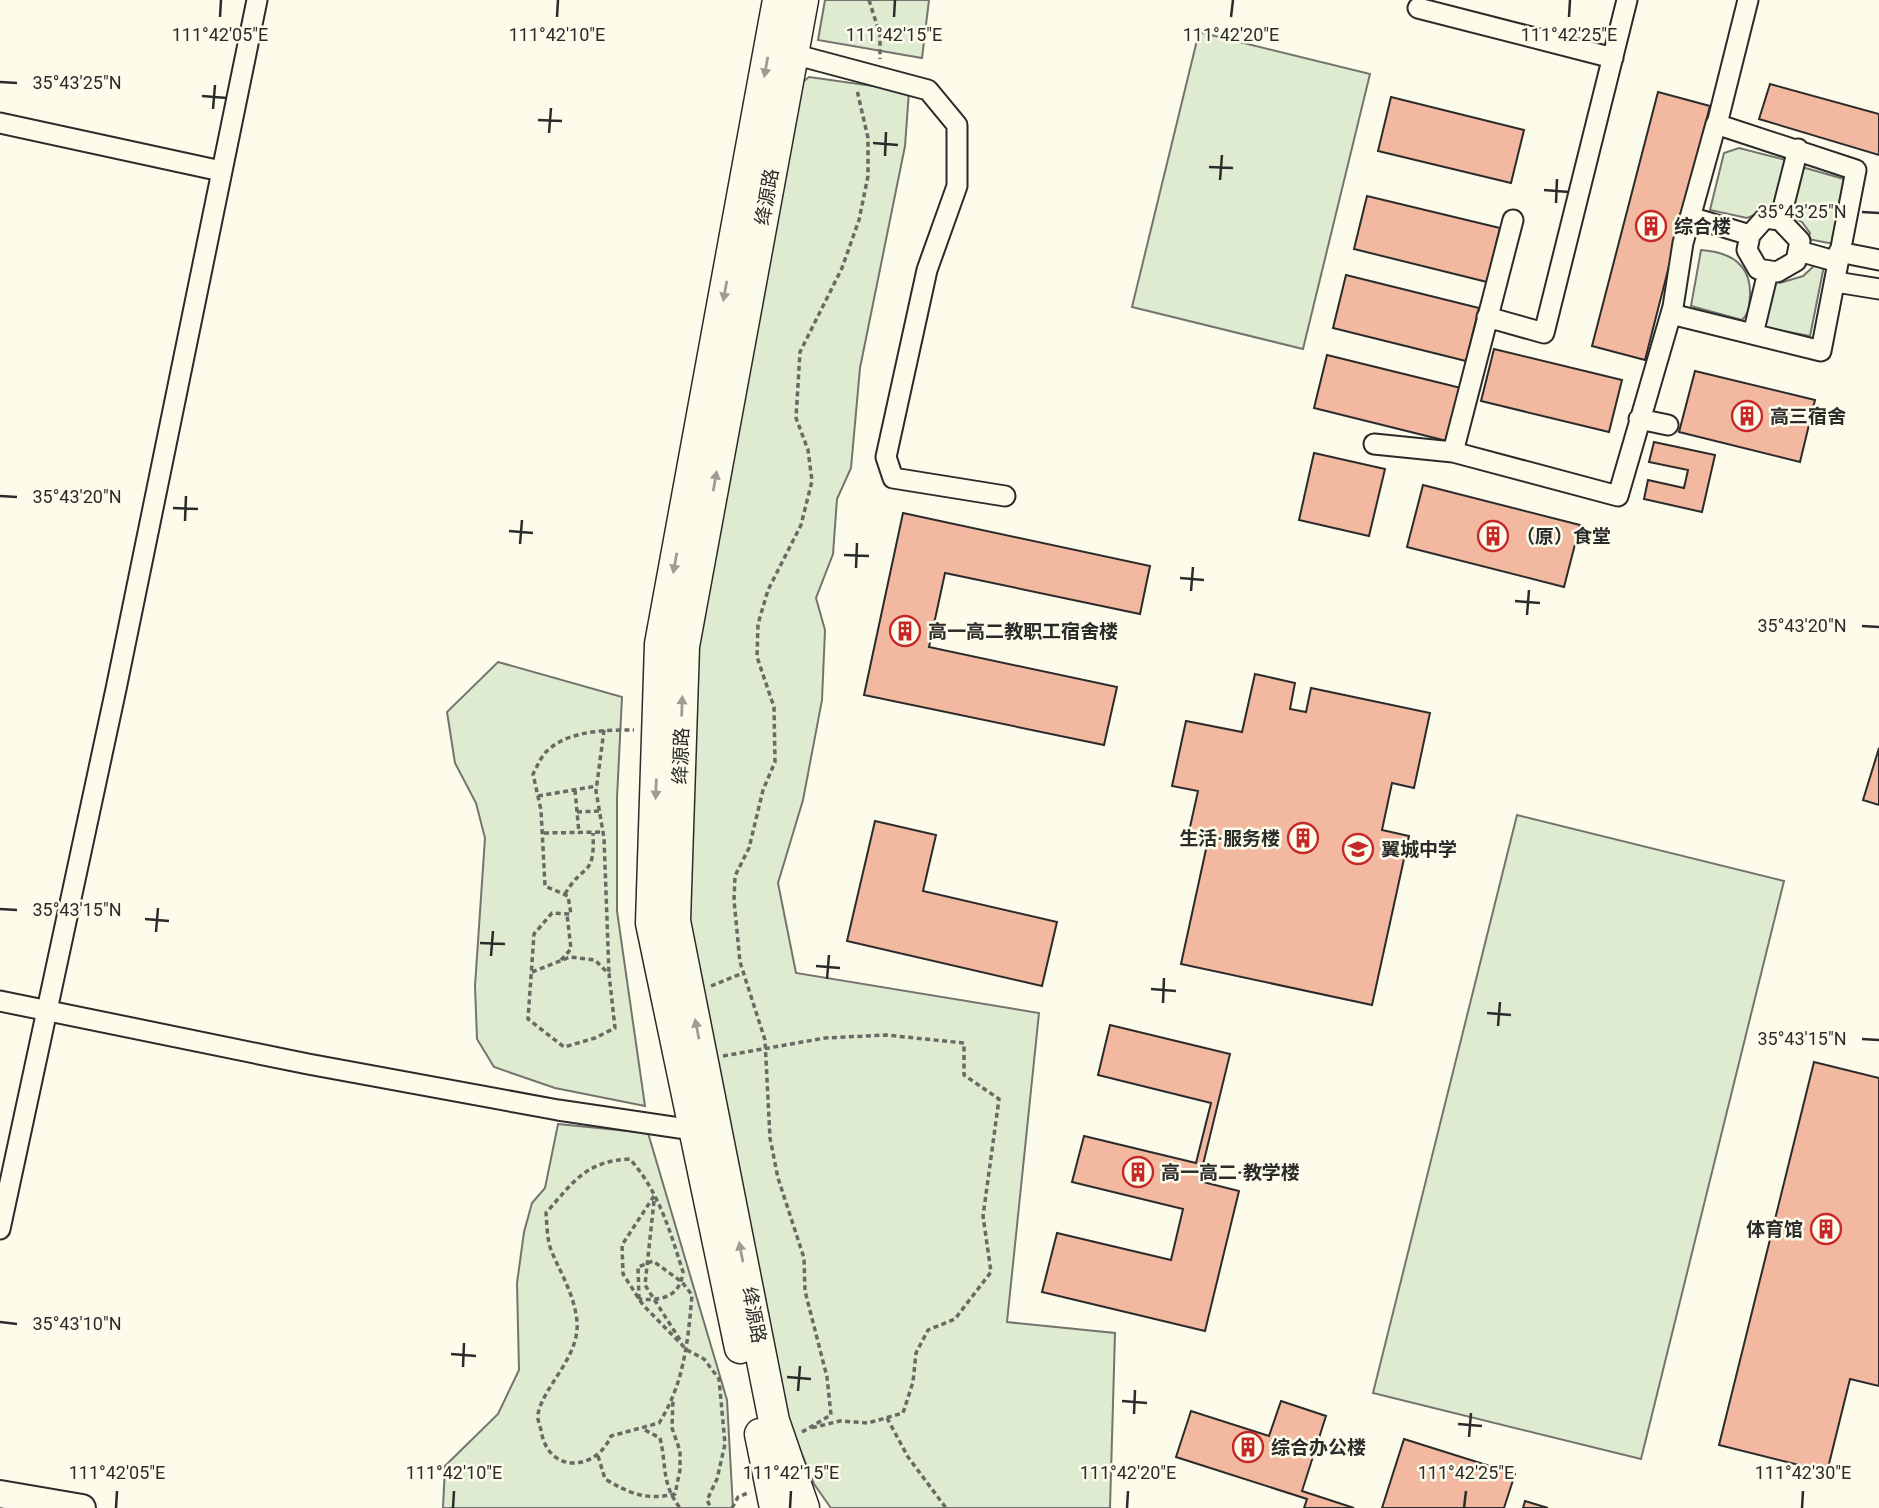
<svg xmlns="http://www.w3.org/2000/svg" width="1879" height="1508" viewBox="0 0 1879 1508" font-family="Roboto,'Noto Sans SC',sans-serif">
<style>
.green{fill:#deebd1;stroke:#74746e;stroke-width:2}
.building{fill:#f2b8a0;stroke:#2b2b2b;stroke-width:2}
.lines{fill:none;stroke-linecap:round;stroke-linejoin:round}
.minor-casing{stroke:#2b2b2b;stroke-width:23}
.major-casing{stroke:#2b2b2b;stroke-width:30}
.highway-casing{stroke:#2b2b2b;stroke-width:33}
.path{stroke:#6a6964;stroke-width:3.5;stroke-dasharray:5 3.5;stroke-linecap:butt}
.minor{stroke:#fdfbea;stroke-width:19}
.major{stroke:#fdfbea;stroke-width:26}
.highway{stroke:#fdfbea;stroke-width:30}
.oneway{fill:#9e9d94}
.ticks{fill:none;stroke:#2b2b2b;stroke-width:2.5}
.labels{text-anchor:middle;dominant-baseline:central;stroke-width:5;stroke-linejoin:round;paint-order:stroke}
.street-label{font-size:19px;fill:#2b2b2b;stroke:#fdfbea}
.poi-label{font-size:19px;font-weight:bold;fill:#2b2b2b;stroke:#fdfbea;text-anchor:start}
.ticks-label{font-size:18px;text-anchor:middle;fill:#2b2b2b;stroke:#fdfbea;stroke-width:5;stroke-linejoin:round;paint-order:stroke}
</style>
<rect width="100%" height="100%" fill="#fdfbea"/>
<path class="green" d="M825 0H929L922 58 818 40Z
M1199 32 1370 74 1303 349 1132 307Z
M809 77 909 91 905 146 860 368 851 468 837 499 833 554 816 598 825 630 822 700 803 800 778 883 796 973 1039 1013 1007 1322 1115 1333 1110 1508H831L814 1484 783 1408 733 1175 683 882 693 642 799 85Z
M1739 148 1790 161 1775 207 1747 218 1710 210 1724 153Z
M1802 167 1844 179 1834 244 1808 239 1810 233 1802 222 1789 215Z
M1701 250C1730 252 1751 264 1750 295 1749 306 1750 312 1742 320L1691 306Z
M1815 265 1824 266 1810 336 1762 327 1774 279 1780 283 1803 276Z
M498 662 622 697 617 798V911L645 1106 555 1088 494 1067 477 1039 475 986 485 838 476 803 455 763 447 712Z
M1517 815 1784 881 1641 1459 1373 1393Z
M558 1124 648 1133 727 1400 733 1508H443L445 1466 498 1414 519 1370 517 1283 524 1232 532 1203 545 1188Z"/>
<path class="building" d="M1770 84 1879 114V155L1759 119Z
M1658 92 1710 106 1645 360 1592 346Z
M1391 97 1524 130 1511 183 1378 151Z
M1367 196 1500 228 1487 282 1354 249Z
M1346 275 1479 308 1466 361 1333 328Z
M1494 349 1622 380 1609 432 1481 401Z
M1327 355 1461 388 1447 441 1314 408Z
M1695 371 1815 400 1800 462 1679 432Z
M1654 442 1715 455 1702 512 1644 499 1648 480 1684 488 1688 470 1649 462Z
M1314 453 1385 469 1369 536 1299 520Z
M1423 485 1580 525 1564 587 1407 547Z
M903 513 1150 566 1140 614 945 573 929 647 1117 687 1104 745 864 695Z
M1255 674 1295 683 1290 709 1306 712 1311 688 1430 713 1414 788 1392 783 1382 830 1409 836 1372 1005 1181 964 1208 840 1188 836 1198 791 1172 786 1186 721 1242 732Z
M1879 748V805L1863 800Z
M875 821 936 835 923 891 1057 922 1042 986 847 941Z
M1110 1025 1230 1054 1199 1181 1239 1191 1205 1331 1042 1292 1057 1233 1171 1260 1183 1209 1072 1182 1084 1136 1196 1163 1211 1103 1098 1075Z
M1814 1062 1879 1078V1386L1850 1379 1827 1472 1719 1445Z
M1281 1401 1326 1416 1302 1491 1354 1508H1304L1307 1499 1176 1457 1191 1411 1269 1436Z
M1404 1439 1515 1474 1504 1508H1382Z
M1525 1501 1548 1508H1523Z"/>
<g class="lines">
<g class="minor-casing">
<path id="minor" d="M1418 8 1613 58
M793 54 928 90 957 125V186L927 270 886 457 893 478 1005 496
M0 123 221 171
M1717 124 1748 0
M1690 217 1750 235
M1765 218 1780 220 1800 241 1796 261 1777 272 1758 269 1747 250 1750 235Z
M1780 220 1798 149
M1799 251 1838 262
M1839 252 1879 260
M1836 282 1879 289
M1487 317 1544 333 1627 0
M1753 334 1768 272
M1639 419 1668 425
M1374 444 1453 452 1618 496 1673 307 1683 243 1716 124 1856 170 1821 351 1671 314
M1453 452 1513 220
M0 1001 308 1064 558 1110 693 1130
M0 1229 116 689 257 0"/>
</g>
<g class="major-casing">
<path id="major" d="M0 1494 82 1508"/>
</g>
<g class="highway-casing">
<path id="highway" d="M803 0 684 646 675 921 774 1421 804 1508
M740 1348 651 923 660 644 778 0
M760 1434 775 1508"/>
</g>
<path class="path" d="M869 0 880 35V59
M604 730 596 791 604 838 609 974
M575 790 579 833
M538 796 597 786
M577 812 599 811
M544 833 603 832
M565 894C584 861 595 879 593 833
M561 960 571 949 567 914
M532 972 570 957 595 960 609 974 615 1028 595 1038 564 1047 528 1019 534 934 552 913 571 914 568 896 545 886 541 810 533 774C537 767 541 756 548 750 570 730 607 730 634 730
M711 986 743 973
M723 1056 825 1038 886 1035 964 1043V1075L999 1099 983 1216 991 1272 955 1319 928 1330 916 1353 913 1382 903 1413 868 1423 840 1421 811 1428
M654 1196 622 1245 623 1274 643 1305 687 1350 704 1359 719 1379 725 1444 717 1479 707 1500 711 1508
M654 1201 645 1285 682 1343
M639 1299 638 1267 653 1261 682 1282 692 1295C688 1341 684 1384 659 1423L611 1436C595 1473 547 1473 541 1430 540 1426 537 1419 538 1414 544 1385 580 1357 577 1321 574 1294 561 1274 551 1250 547 1239 547 1225 546 1213 573 1182 586 1161 630 1159 659 1192 670 1231 683 1272 680 1297 662 1301 639 1299
M887 1418 908 1457 946 1508
M645 1430 660 1438C667 1467 661 1483 680 1508
M802 1432 831 1415 827 1377 805 1291 804 1258 778 1178 770 1138 765 1040 740 962 734 900 735 876 749 848 763 790 775 762 774 707 757 657 758 624 768 590 801 525 812 481 808 450 796 418 800 352 842 268 859 220 868 176V138L857 90
M598 1456 605 1479C629 1493 646 1501 675 1494L680 1470V1451L672 1428 673 1400
M732 1508 738 1497 750 1492"/>
<use href="#minor" class="minor"/>
<use href="#major" class="major"/>
<use href="#highway" class="highway"/>
</g>
<defs><path id="oneway-solid" d="M-6-.8H1V-3.2L6.5 0L1 3.2V.8H-6Z" transform="scale(1.75)"/></defs>
<g class="oneway">
<use href="#oneway-solid" transform="translate(766 67) rotate(100)"/>
<use href="#oneway-solid" transform="translate(725 291) rotate(100)"/>
<use href="#oneway-solid" transform="translate(715 481) rotate(-80)"/>
<use href="#oneway-solid" transform="translate(675 563) rotate(100)"/>
<use href="#oneway-solid" transform="translate(682 706) rotate(-88)"/>
<use href="#oneway-solid" transform="translate(656 789) rotate(92)"/>
<use href="#oneway-solid" transform="translate(697 1029) rotate(-101)"/>
<use href="#oneway-solid" transform="translate(741 1252) rotate(-101)"/>
</g>
<path class="ticks" d="M220 17 221 0M557 17 558 0M894 17 895 0M1231 17 1233 0M1569 17 1570 0M0 82 17 83M202 96 227 98M213 109 215 85M538 120 562 121M549 133 551 108M873 143 898 145M885 156 886 132M1209 167 1233 168M1220 180 1222 155M1544 190 1569 192M1556 203 1557 179M1862 212 1879 213M0 496 17 497M173 508 198 509M185 521 186 496M509 531 533 533M520 544 522 520M844 555 869 556M856 568 857 543M1180 578 1204 580M1191 591 1193 567M1515 601 1540 603M1527 615 1529 590M1862 626 1879 627M0 909 17 910M145 919 169 921M156 932 158 908M480 943 505 944M491 956 493 931M816 966 840 968M827 979 829 955M1151 989 1176 991M1163 1003 1164 978M1487 1013 1511 1015M1498 1026 1500 1002M1862 1039 1879 1040M0 1322 17 1324M451 1354 476 1356M463 1367 464 1343M787 1377 811 1379M798 1391 800 1366M1122 1401 1147 1403M1134 1414 1135 1390M1458 1424 1482 1426M1469 1437 1471 1413M116 1508 117 1491M453 1508 454 1491M790 1508 791 1491M1127 1508 1128 1491M1464 1508 1466 1491M1802 1508 1803 1491"/>
<defs>
<g id="building-ring" transform="scale(1.575)"><circle r="9.5" fill="#fdfbea" stroke="#c62828" stroke-width="1.5"/><path d="M-4-6H4V6H1V3H-1V6H-4ZM-2.5-4.3h1.7v1.8h-1.7ZM.8-4.3h1.7v1.8H.8ZM-2.5-1h1.7V.8h-1.7ZM.8-1h1.7V.8H.8Z" fill="#c62828"/></g>
<g id="school-ring" transform="scale(1.575)"><circle r="9.5" fill="#fdfbea" stroke="#c62828" stroke-width="1.5"/><path d="M0-5L7-2L0 1L-7-2ZM-4 1L0 2.5L4 1V4Q0 6-4 4Z" fill="#c62828"/></g>
</defs>
<g fill-rule="evenodd">
<use href="#building-ring" x="1651" y="226"/>
<use href="#building-ring" x="1747" y="416"/>
<use href="#building-ring" x="1493" y="536"/>
<use href="#building-ring" x="905" y="631"/>
<use href="#building-ring" x="1303" y="838"/>
<use href="#school-ring" x="1358" y="849"/>
<use href="#building-ring" x="1138" y="1172"/>
<use href="#building-ring" x="1826" y="1229"/>
<use href="#building-ring" x="1248" y="1447"/>
</g>
<g class="labels">
<g class="street-label">
<text transform="translate(767 197) rotate(-80)">绛源路</text>
<text transform="translate(681 756) rotate(-88)">绛源路</text>
<text transform="translate(754 1315) rotate(79)">绛源路</text>
</g>
<g class="poi-label">
<text x="1674" y="226">综合楼</text>
<text x="1770" y="416">高三宿舍</text>
<text x="1516" y="536">（原）食堂</text>
<text x="928" y="631">高一高二教职工宿舍楼</text>
<text x="1280" y="838" text-anchor="end">生活·服务楼</text>
<text x="1381" y="849">翼城中学</text>
<text x="1161" y="1172">高一高二·教学楼</text>
<text x="1803" y="1229" text-anchor="end">体育馆</text>
<text x="1271" y="1447">综合办公楼</text>
</g>
</g>
<g class="ticks-label">
<text x="220" y="41">111°42'05"E</text>
<text x="557" y="41">111°42'10"E</text>
<text x="894" y="41">111°42'15"E</text>
<text x="1231" y="41">111°42'20"E</text>
<text x="1569" y="41">111°42'25"E</text>
<text x="77" y="89">35°43'25"N</text>
<text x="1802" y="218">35°43'25"N</text>
<text x="77" y="503">35°43'20"N</text>
<text x="1802" y="632">35°43'20"N</text>
<text x="77" y="916">35°43'15"N</text>
<text x="1802" y="1045">35°43'15"N</text>
<text x="77" y="1330">35°43'10"N</text>
<text x="117" y="1479">111°42'05"E</text>
<text x="454" y="1479">111°42'10"E</text>
<text x="791" y="1479">111°42'15"E</text>
<text x="1128" y="1479">111°42'20"E</text>
<text x="1466" y="1479">111°42'25"E</text>
<text x="1803" y="1479">111°42'30"E</text>
</g>
</svg>
